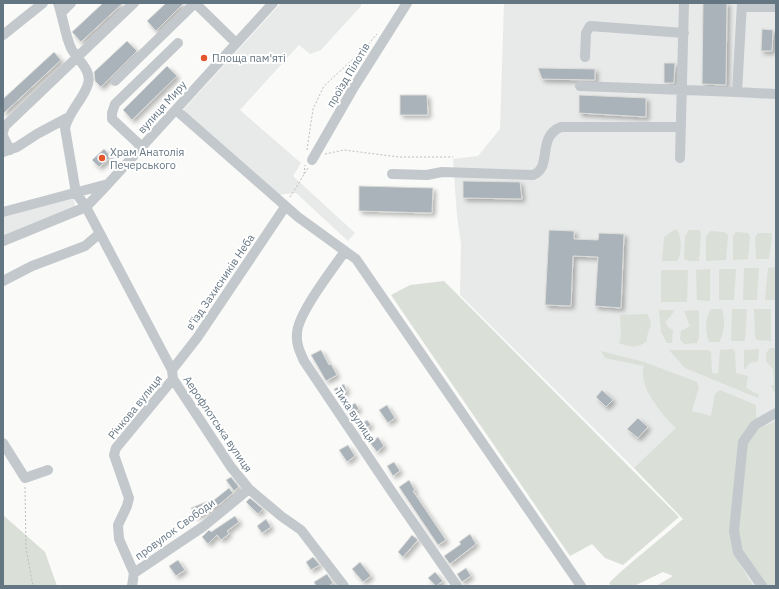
<svg xmlns="http://www.w3.org/2000/svg" width="779" height="589" viewBox="0 0 779 589" font-family="'IBM Plex Sans',sans-serif">
<style>
.built{fill:#e8e9e9}
.green{fill:#dadfd7}
.building{fill:#aab3b9;stroke:#dcdcda;filter:url(#shadow)}
.lines{fill:none;stroke-linecap:round;stroke-linejoin:round}
.path{stroke:#bbbfc2;stroke-width:1;stroke-dasharray:2 2;stroke-linecap:butt}
.minor{stroke:#c3c8cc;stroke-width:10}
.poi-dot{fill:#e4572e;stroke:#fff;stroke-width:1.5}
.labels{text-anchor:middle;dominant-baseline:central;stroke-width:4;stroke-linejoin:round;paint-order:stroke}
.poi-label{font-size:11px;fill:#657683;stroke:#fff;text-anchor:start}
.street-label{font-size:11px;fill:#657683;stroke:#fff}
</style>
<defs>
<filter id="shadow"><feDropShadow dx="3" dy="3" stdDeviation="2" flood-color="#0004"/></filter>
</defs>
<rect width="100%" height="100%" fill="#fafaf8"/>
<path class="built" d="M281 3H361V6L321 50 310 54 299 45 240 110 301 163 293 176 355 233 348 241 296 193 277 195 186 115 184 109Z
M504 3H776V586H754L723 553 697 531 460 295 461 244 457 217 453 159 478 156 500 129Z
M73 197 76 208 3 236V217Z"/>
<path class="green" d="M674 230H677C682 238 682 254 677 261H662L664 237Z
M689 230H700L701 234 699 261H689L684 259 685 236Z
M710 231 724 232 728 235 726 260 706 261V237Z
M736 232 748 233 750 237 748 259 733 260V237Z
M758 233H771L772 236 769 259H756L755 238Z
M776 267V300H765L768 268Z
M744 268H759L757 300H743Z
M710 269V301L697 300 696 270Z
M719 269H736L734 300H719Z
M661 270H688L687 302H661Z
M444 281 679 517 623 565 605 558 592 544 570 556 391 295 410 285Z
M711 309H722C725 319 725 333 719 342H709C705 332 705 317 711 309Z
M732 309H747L745 341H731Z
M754 309H771V341L757 340 755 337Z
M659 310H674L673 313 665 322 668 327 673 330 672 343H667L661 332Z
M698 310 699 313V337L697 343 684 344 680 339 681 331 690 326 684 311Z
M647 314C656 325 646 330 647 341 637 349 630 347 619 343L621 336 620 315Z
M770 348H776V396L771 385H774L773 369 766 361V353Z
M733 349 735 352 736 373 748 376 746 388 759 395 758 398 685 368 669 350H707L711 352 712 373 718 374 720 350Z
M759 349 758 361 750 363 744 370V350Z
M601 351 644 362 697 382 699 387 692 411 711 416 715 394 720 390 756 405V415L758 422 765 426 776 421V586H761L737 558 749 580 754 586H656L673 576 663 572 634 586H611L609 583C632 560 659 541 683 519L634 468 676 428C662 415 637 385 644 366L605 358Z
M3 515 45 552 57 586H3Z"/>
<path class="building" d="M103 3H123L81 42 72 32Z
M166 3H184L156 31 147 21Z
M703 3H727L726 85 702 84Z
M762 29 773 30 772 51H761Z
M127 41 137 51 101 87 95 81 94 72Z
M54 52 61 60 3 114V99Z
M664 63H675L674 83H664Z
M167 66 177 76 132 120 123 110Z
M538 68 595 69V80L542 79Z
M400 95H427L428 115H400Z
M579 95 646 98V117L579 113Z
M104 149 111 157 99 167 92 160Z
M463 181 520 182 522 199 463 198Z
M359 186 433 188 432 213 359 211Z
M549 230 574 231V239L598 240 599 233 624 234 621 308 595 306 598 257 573 256 571 306 545 305Z
M321 350 329 365 331 364 337 375 326 381 311 355Z
M344 384 347 391 338 396 334 389Z
M602 390 613 400 606 407 596 397Z
M355 403 359 409 350 415 346 409Z
M387 405 395 418 388 423 379 410Z
M638 418 648 427 638 438 627 429Z
M367 420 371 425 361 432 357 427Z
M378 437 384 446 377 452 370 443Z
M348 445 355 456 347 462 339 450Z
M394 462 400 471 393 476 387 466Z
M231 477 239 487 234 491 226 480Z
M409 480 415 490 413 491 446 540 438 545 399 487Z
M229 488 233 493 220 504 196 517 191 508 208 501 209 504Z
M250 498 263 509 258 514 246 502Z
M235 516 239 522 227 531 229 534 221 540 217 535 208 544 202 537 209 530 211 532Z
M266 519 271 527 262 533 257 526Z
M470 534 476 544 450 564 444 556 461 544 459 542Z
M412 535 418 540 403 557 398 552Z
M313 557 320 565 311 570 306 562Z
M178 560 185 570 176 576 169 566Z
M360 562 371 576 363 582 352 569Z
M466 568 471 576 462 582 457 574Z
M435 572 443 581 436 586 428 578Z
M327 574 333 583 329 586H316L314 582Z"/>
<g class="lines">
<path class="path" d="M307 150 313 109 324 86 364 49 377 34
M325 154 344 150 399 157H453
M304 174 305 165
M290 197 308 168
M25 487 26 548 33 586"/>
<path class="minor" d="M58 3C63 17 65 35 71 48 77 60 92 69 88 84 83 100 69 111 65 128L76 193 86 207 172 370 173 379 231 467 249 489 281 516 301 530 344 586
M195 3 236 43
M742 3 737 92 776 94
M742 7H776
M61 13 71 3
M3 35 43 3
M585 57 586 33 590 26 684 33
M115 81 195 3
M580 86 737 92
M176 110 298 217 356 259 581 586
M3 132 5 126 134 3
M3 136 10 150
M142 147 112 119V113L115 104 178 43
M3 152 17 147 37 134 67 118
M680 158 684 3
M312 160 354 87 407 3
M392 174 427 175 442 172 533 175C553 168 536 137 561 127H681
M3 212 108 184 273 3
M3 241 86 207 108 184
M345 251C333 269 297 314 297 334 296 344 300 352 304 361L392 492 457 586
M3 281 32 266 85 246 99 234
M172 370 197 338 285 207
M3 443 25 478 48 470
M134 573 204 526 249 489
M132 586 134 573 119 539 118 525 127 506 129 498 114 455 116 448 173 379
M762 586 738 552 734 531 743 442 755 425 776 413"/>
</g>
<g class="poi-dot">
<circle cx="204" cy="58" r="4"/>
<circle cx="102" cy="158" r="4"/>
</g>
<g class="labels">
<g class="poi-label">
<text x="212" y="58">Площа пам'яті</text>
<text x="110" y="152">Храм Анатолія<tspan x="110" dy="13">Печерського</tspan></text>
</g>
<g class="street-label">
<text transform="translate(348 75) rotate(-59)">проїзд Пілотів</text>
<text transform="translate(162 107) rotate(-48)">вулиця Миру</text>
<text transform="translate(220 282) rotate(-56)">в'їзд Захисників Неба</text>
<text transform="translate(135 407) rotate(-51)">Річкова вулиця</text>
<text transform="translate(355 415) rotate(56)">Тиха вулиця</text>
<text transform="translate(218 424) rotate(56)">Аерофлотська вулиця</text>
<text transform="translate(175 529) rotate(-36)">провулок Свободи</text>
</g>
</g>
<rect width="779" height="589" fill="none" stroke="#657683" stroke-width="8"/>
</svg>
